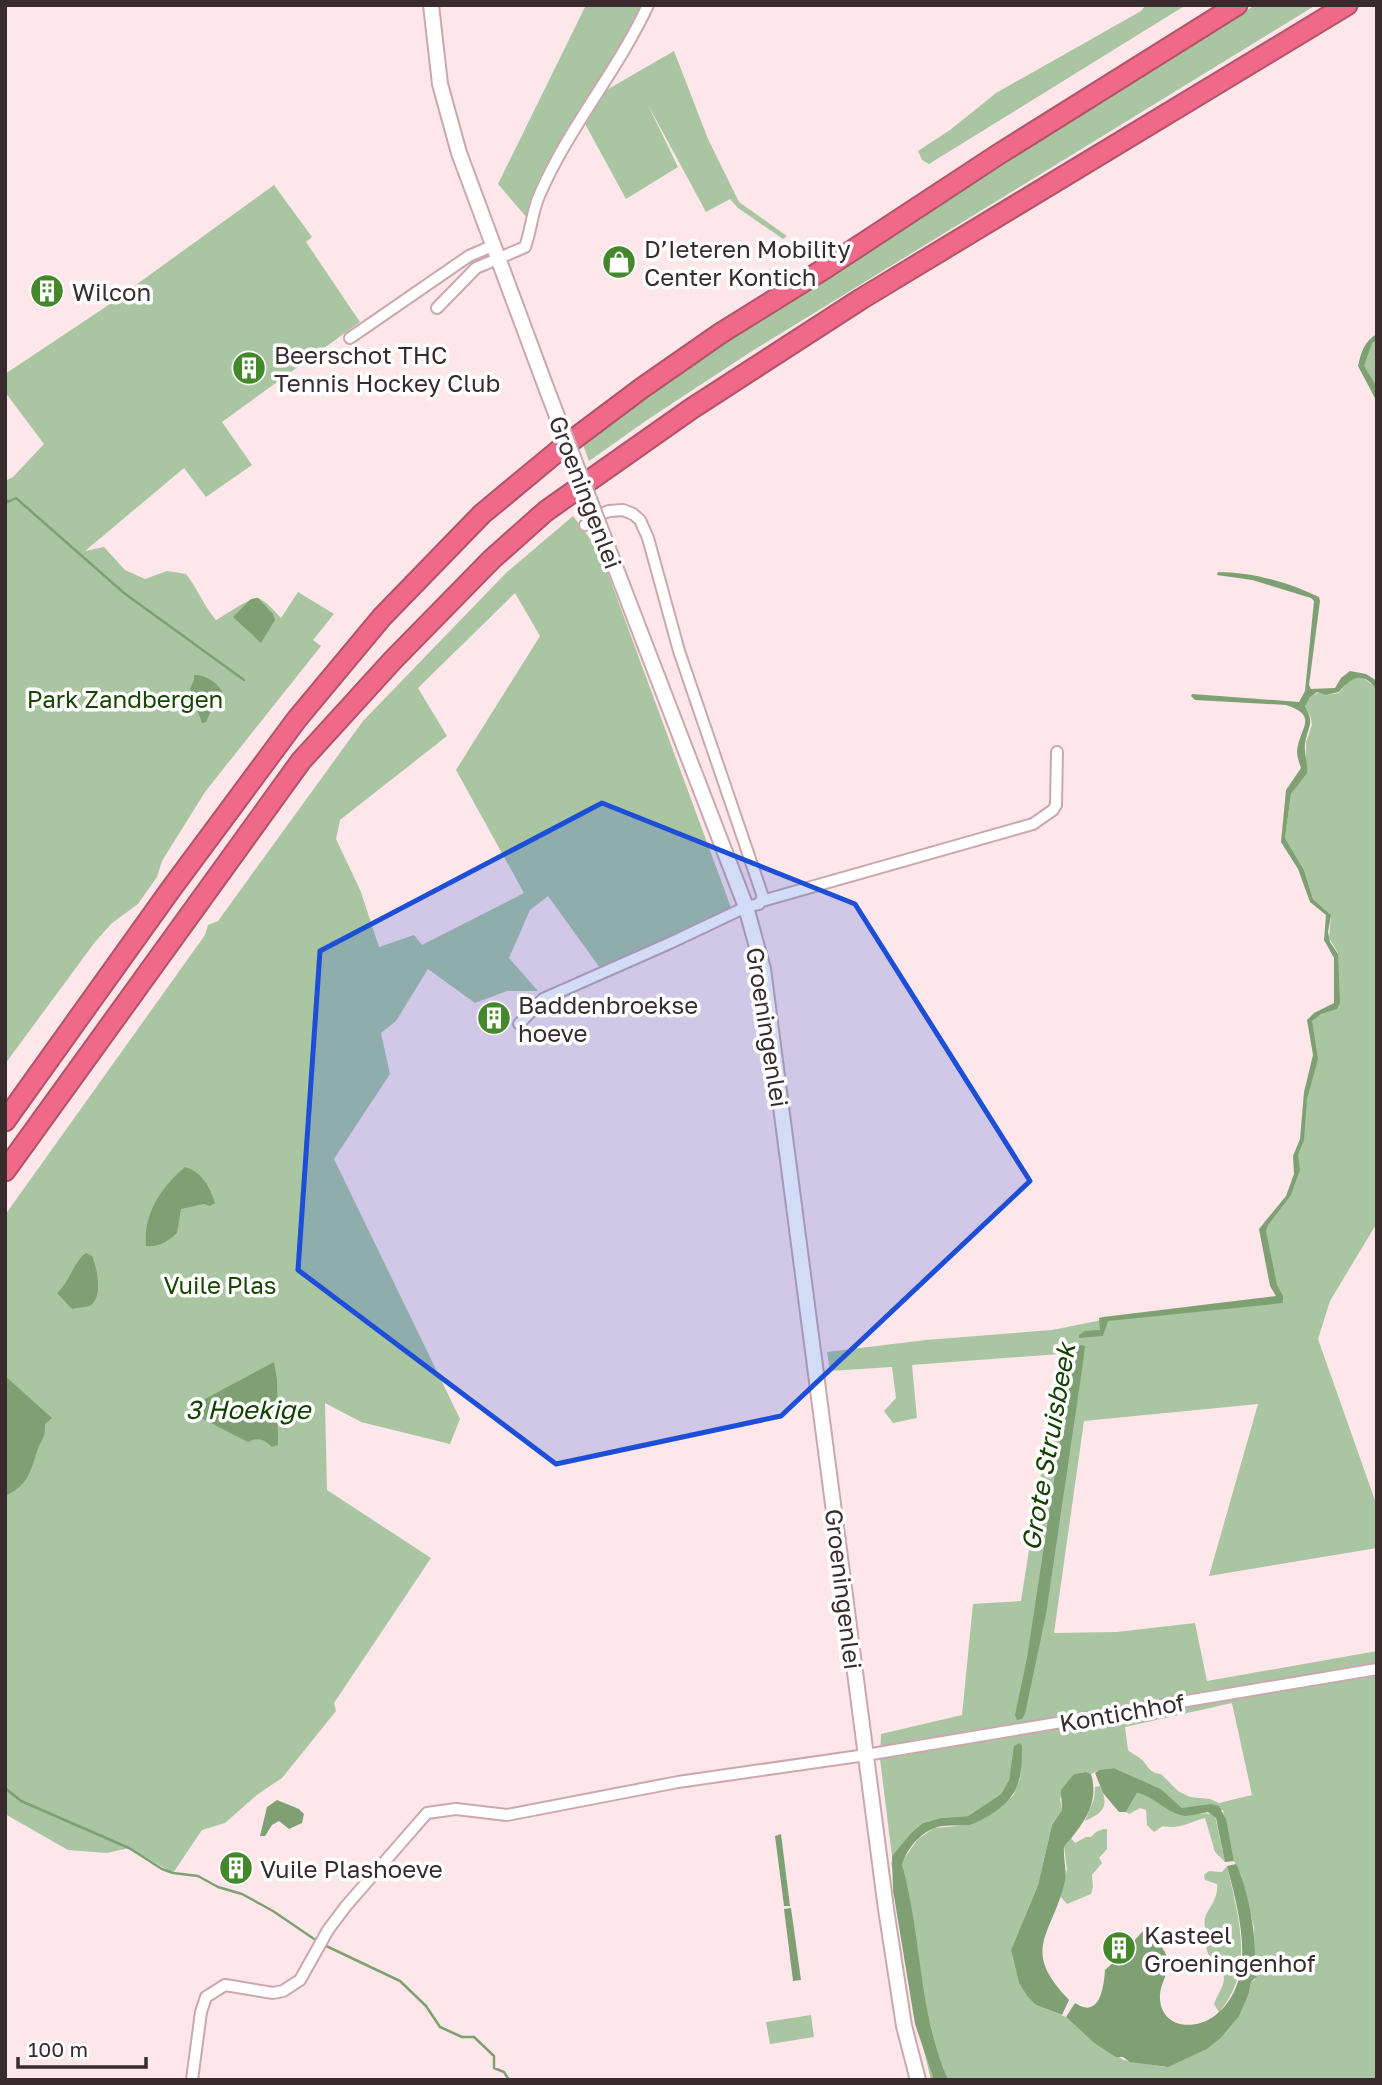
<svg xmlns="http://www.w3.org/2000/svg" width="1382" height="2085" viewBox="0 0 1382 2085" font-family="'Golos Text',sans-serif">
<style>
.green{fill:#aac5a2;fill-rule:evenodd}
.water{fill:#7ea073}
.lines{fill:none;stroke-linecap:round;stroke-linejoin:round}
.stream{stroke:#7ea073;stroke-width:2.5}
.street-casing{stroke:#cba8ae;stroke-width:14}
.secondary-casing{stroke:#cba8ae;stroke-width:18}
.highway-casing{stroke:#b15369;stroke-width:23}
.street{stroke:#fff;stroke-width:10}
.secondary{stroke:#fff;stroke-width:14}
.highway{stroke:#f16989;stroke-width:19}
.secondary-bridge-casing{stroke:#cba8ae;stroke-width:18;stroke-linecap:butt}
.secondary-bridge{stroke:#fff;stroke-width:14}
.marked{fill:#1d4ed8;fill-opacity:0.2;stroke:#1d4ed8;stroke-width:5;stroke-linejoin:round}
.labels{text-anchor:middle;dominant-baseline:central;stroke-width:7;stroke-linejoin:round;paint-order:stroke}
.poi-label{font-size:24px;fill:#392b2d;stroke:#fff;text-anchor:start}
.street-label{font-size:24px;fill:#392b2d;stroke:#fff}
.park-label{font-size:24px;fill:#174502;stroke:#fff}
.water-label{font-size:26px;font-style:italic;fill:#134100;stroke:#fff}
</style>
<rect width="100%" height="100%" fill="#fde7ea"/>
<path class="green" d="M586 5H641C632 25 622 44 611 62 579 112 542 161 527 218L498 184Z
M1146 5H1186L929 164 922 160 918 151 950 130 996 93 1141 11Z
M1255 5H1316L749 353 647 420 589 461 582 442 725 341Z
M674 51 708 139 739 202 787 236 783 239 738 208 730 199 706 212 647 103 678 167 626 199 584 122 603 92Z
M274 185 312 237 306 242 360 322 222 422 252 465 206 497 184 468 85 551 104 547 125 570 145 579 167 571 186 574C198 589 203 605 216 620 224 616 252 596 258 598 266 601 275 612 281 618L298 592 334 614 313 640 321 646 205 792 162 861 157 877 138 904 112 923 95 942 5 1064V481L13 477 44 444 5 392V374L104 308Z
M1377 337V397C1364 373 1354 359 1377 337Z
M573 516 600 552 733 913 603 972 548 896 530 910 509 958 538 991H507L475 1003 428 969 396 1021 381 1033 390 1074 334 1159 460 1419 450 1444 361 1422 325 1403 327 1490 431 1558 334 1703 336 1711 282 1778 258 1794 225 1823 202 1830 173 1873 129 1848 107 1853 68 1850 5 1814V1215L205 935 208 925 218 921 363 721 506 573ZM515 593 540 636 456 770 524 893 422 945 414 935 379 947 361 892 336 839 340 820 447 736 418 688Z
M1353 675 1360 676 1377 688V1223L1330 1301 1318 1339 1377 1506V1548L1209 1576 1258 1404 1084 1421 1054 1633 1117 1632 1195 1623 1207 1681 1377 1651V2080H931L923 2046 891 1862 903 1860 918 1839 934 1828 970 1825 979 1821 1013 1796 1020 1779 1022 1746 1020 1744 1015 1746 1009 1780 1001 1794 968 1816 941 1818 923 1823 911 1833 892 1856 880 1759 881 1734 962 1715 973 1604 1021 1601 1060 1354 912 1365 917 1418 893 1423 884 1411 896 1398 892 1367 830 1371 827 1352 926 1340 1052 1330 1102 1320 1277 1302 1262 1230 1287 1196 1296 1176 1295 1156 1302 1140 1304 1108 1315 1055 1308 1021 1336 1006V955L1338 953 1329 938 1331 915 1313 899 1304 870 1285 838 1291 794 1306 771V742L1312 725 1311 718 1305 705 1310 696 1320 692 1326 695 1339 693ZM1232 1703 1252 1795 1219 1803 1210 1799 1190 1797 1178 1791 1161 1774C1150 1773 1149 1768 1143 1761 1139 1756 1132 1754 1128 1750L1125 1727ZM1114 1768 1161 1789 1182 1808 1223 1810 1234 1861 1241 1876 1254 1927 1255 1980 1251 1982 1249 1993 1234 2022 1221 2038 1207 2049 1165 2067 1124 2060 1094 2043 1066 2017 1036 2005 1019 1983 1011 1950 1038 1885 1052 1825 1062 1810 1060 1799 1074 1774 1086 1772 1091 1774 1099 1770Z
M1100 1786C1109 1805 1105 1812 1085 1821L1094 1799 1095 1787Z
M1137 1793C1154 1796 1166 1810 1182 1815 1194 1818 1203 1809 1215 1816L1225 1862 1215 1852 1205 1818C1190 1822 1179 1830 1163 1826L1154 1832 1147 1825 1146 1810 1140 1808 1129 1814 1126 1812Z
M1103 1829H1107V1849L1099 1858 1102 1863 1092 1875 1093 1887 1091 1894 1067 1904 1060 1896 1067 1869 1064 1847 1071 1838 1075 1843 1086 1837H1091L1096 1832Z
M1227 1866C1238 1916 1256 1970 1219 2012L1214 2004C1217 1995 1224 1987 1224 1978 1223 1965 1197 1953 1210 1939 1214 1935 1221 1934 1226 1932L1224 1928 1206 1930C1199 1912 1219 1906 1217 1884L1205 1880 1204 1875 1209 1871 1222 1872Z
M811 2015 814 2037 770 2044 766 2022Z"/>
<path class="water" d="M1377 334V340L1372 343 1364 366 1375 384 1377 402 1358 366C1361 353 1364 341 1377 334Z
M1218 572C1251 572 1288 582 1319 597L1320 601 1309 685 1311 689 1335 688 1341 678 1350 671 1366 674 1377 681V690C1363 671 1352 676 1339 692L1326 695 1317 692 1310 697 1305 706C1315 725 1308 724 1305 744 1304 753 1308 763 1307 773L1291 794 1285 838 1304 870 1313 899 1331 915 1328 932 1330 942 1338 954 1340 1003 1337 1009 1321 1014 1312 1021 1318 1059 1307 1099 1304 1140 1298 1155 1300 1170 1291 1195 1268 1225 1266 1231 1277 1285 1283 1296V1303L1108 1321 1103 1336 1079 1338V1335L1085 1331 1100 1330 1099 1318 1103 1317 1276 1296 1270 1286 1259 1229 1286 1196 1294 1174 1293 1156 1300 1139 1304 1092 1313 1055 1307 1020 1314 1013 1334 1003V958L1324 940 1326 915 1310 902 1298 869 1281 842 1286 790 1301 768C1299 762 1297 757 1297 751 1299 728 1320 716 1286 705L1195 700 1191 696 1192 694 1299 702 1305 691 1314 601 1311 598 1252 580 1217 575Z
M258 598 273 614 275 620 261 643 233 617 251 599Z
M194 675C206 675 215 681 222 691L221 699 214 704 206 722 202 723 197 709 196 695H193L190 689 194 680Z
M185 1167C202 1172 210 1187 215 1203L210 1206 204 1204 181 1209 177 1233C167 1242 159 1247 146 1246 143 1214 162 1186 185 1167Z
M86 1253 92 1256C97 1267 104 1299 89 1306 85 1308 77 1307 72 1309L57 1293C69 1283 74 1261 86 1253Z
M1081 1345 1085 1346 1083 1363 1046 1614 1025 1714 1022 1719 1017 1720 1015 1715 1027 1658 1069 1383 1077 1346Z
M274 1362 277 1380 278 1445 272 1447C264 1439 258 1437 248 1442L189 1412 205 1399Z
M5 1376 52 1418 45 1424C45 1440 42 1438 37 1451 30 1473 28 1485 5 1496Z
M1020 1743 1022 1746C1022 1779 1020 1796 990 1815 984 1818 977 1823 970 1825 962 1826 952 1825 943 1826 924 1828 907 1847 902 1865 922 1935 918 2012 948 2080H934L915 2024 893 1890 892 1856 911 1833 923 1823 941 1818 968 1816 1001 1794 1009 1780 1014 1746Z
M1114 1768 1161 1789 1182 1808 1211 1804 1219 1806 1226 1819 1234 1861 1225 1862 1216 1818 1208 1812C1201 1813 1192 1816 1185 1816 1168 1814 1154 1796 1137 1793L1126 1812H1119L1103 1793 1095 1773 1099 1770Z
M1086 1772 1091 1774C1100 1805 1082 1825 1064 1847 1063 1862 1068 1870 1064 1885 1050 1938 1021 1950 1069 2000L1062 2015 1036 2005 1028 1997 1019 1983 1011 1950 1038 1885 1052 1825 1062 1810 1061 1790 1074 1774Z
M277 1800 299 1809 304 1814 302 1823 289 1829 279 1821 272 1825 265 1836H260L267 1807Z
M781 1834 790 1906H784L775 1836Z
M1236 1864C1247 1885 1260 1947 1253 1969L1258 1975 1251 1982 1249 1993 1239 2016 1221 2038 1207 2049 1168 2067 1130 2062 1123 2057H1116L1094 2043 1066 2017 1075 2003C1100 2020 1104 1986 1105 1970L1116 1960 1119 1962 1124 1956 1126 1958 1131 1952 1129 1950 1134 1945 1132 1943 1143 1931C1152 1936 1165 1947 1167 1958 1170 1972 1161 1982 1160 1994 1158 2026 1191 2032 1213 2017 1260 1983 1239 1912 1227 1866Z
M791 1908 801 1980 793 1981 784 1909Z"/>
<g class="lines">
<path class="stream" d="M5 498 8 502 16 498 124 593 244 680
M5 1788 21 1801 129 1848 162 1869 173 1873 198 1876 218 1887 242 1894 273 1911 317 1941
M322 1944 400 1981 426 2006 440 2027 462 2037H474L494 2056V2068L504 2072 509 2080"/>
<g class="street-casing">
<path id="street" d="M437 308 476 268 525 247C531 231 532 212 539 196 568 128 617 72 648 5
M350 338 469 256 492 246
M762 901 1033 824 1053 810 1056 805 1057 752
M519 1024 543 999 670 943 746 907 759 904 763 897 679 651 648 538 640 520 633 514 623 510 609 511 599 515 585 525
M192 2080 201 2012 206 1997 225 1985 273 1993 283 1991 300 1980 328 1930 346 1906 427 1813 456 1809 507 1815 678 1782 866 1755 1377 1669"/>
</g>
<g class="secondary-casing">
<path id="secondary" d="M431 5 440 84 459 153 547 390
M604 538 746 907 763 969 886 1909 904 2026 918 2080"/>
</g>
<g class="highway-casing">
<path id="highway" d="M5 1121 171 889 297 719 382 617 482 514 558 451 642 388 721 333 824 269 999 154 1237 5
M5 1171 301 761 393 660 492 559 546 511 691 409 861 299 1347 5"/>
</g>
<use href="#street" class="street"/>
<use href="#secondary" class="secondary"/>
<use href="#highway" class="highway"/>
<g class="secondary-bridge-casing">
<path id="secondary-bridge" d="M547 390 604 538"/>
</g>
<use href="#secondary-bridge" class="secondary-bridge"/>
</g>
<path class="marked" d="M602 803 855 904 1030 1181 781 1416 556 1464 298 1270 320 951Z"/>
<defs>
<g id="shop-disc" transform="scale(1.75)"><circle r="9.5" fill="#44882b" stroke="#fff"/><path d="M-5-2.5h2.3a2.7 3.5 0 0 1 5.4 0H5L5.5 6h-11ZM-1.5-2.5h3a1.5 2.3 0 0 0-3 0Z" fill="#fff"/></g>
<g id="building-disc" transform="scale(1.75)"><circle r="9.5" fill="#44882b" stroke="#fff"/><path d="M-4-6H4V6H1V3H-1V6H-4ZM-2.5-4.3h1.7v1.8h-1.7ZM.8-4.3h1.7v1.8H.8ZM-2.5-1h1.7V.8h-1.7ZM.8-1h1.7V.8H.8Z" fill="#fff"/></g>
</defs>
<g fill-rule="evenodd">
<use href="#shop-disc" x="619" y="262"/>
<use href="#building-disc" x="47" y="291"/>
<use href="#building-disc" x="249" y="368"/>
<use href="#building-disc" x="494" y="1018"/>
<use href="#building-disc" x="236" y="1868"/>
<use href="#building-disc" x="1119" y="1948"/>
</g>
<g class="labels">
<g class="poi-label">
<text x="644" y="248">D’Ieteren Mobility<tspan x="644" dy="28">Center Kontich</tspan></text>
<text x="72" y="291">Wilcon</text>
<text x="274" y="354">Beerschot THC<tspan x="274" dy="28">Tennis Hockey Club</tspan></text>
<text x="518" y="1004">Baddenbroekse<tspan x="518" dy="28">hoeve</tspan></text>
<text x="260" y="1868">Vuile Plashoeve</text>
<text x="1144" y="1934">Kasteel<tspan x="1144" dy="28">Groeningenhof</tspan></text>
</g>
<g class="street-label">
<text transform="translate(586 492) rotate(69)">Groeningenlei</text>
<text transform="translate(768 1027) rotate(81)">Groeningenlei</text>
<text transform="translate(844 1589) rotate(83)">Groeningenlei</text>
<text transform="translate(1122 1712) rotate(-10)">Kontichhof</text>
</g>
<g class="park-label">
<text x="125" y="698">Park Zandbergen</text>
<text x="220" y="1284">Vuile Plas</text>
</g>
<g class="water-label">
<text x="248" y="1409">3 Hoekige</text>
<text transform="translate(1048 1447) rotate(-80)">Grote Struisbeek</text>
</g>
</g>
<rect width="1382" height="2085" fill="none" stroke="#392b2d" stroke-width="14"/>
<path d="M18 2057v10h128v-10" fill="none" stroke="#392b2d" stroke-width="3.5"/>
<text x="28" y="2057" font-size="21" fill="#392b2d" stroke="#ffffff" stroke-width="5" paint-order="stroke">100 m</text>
</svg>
